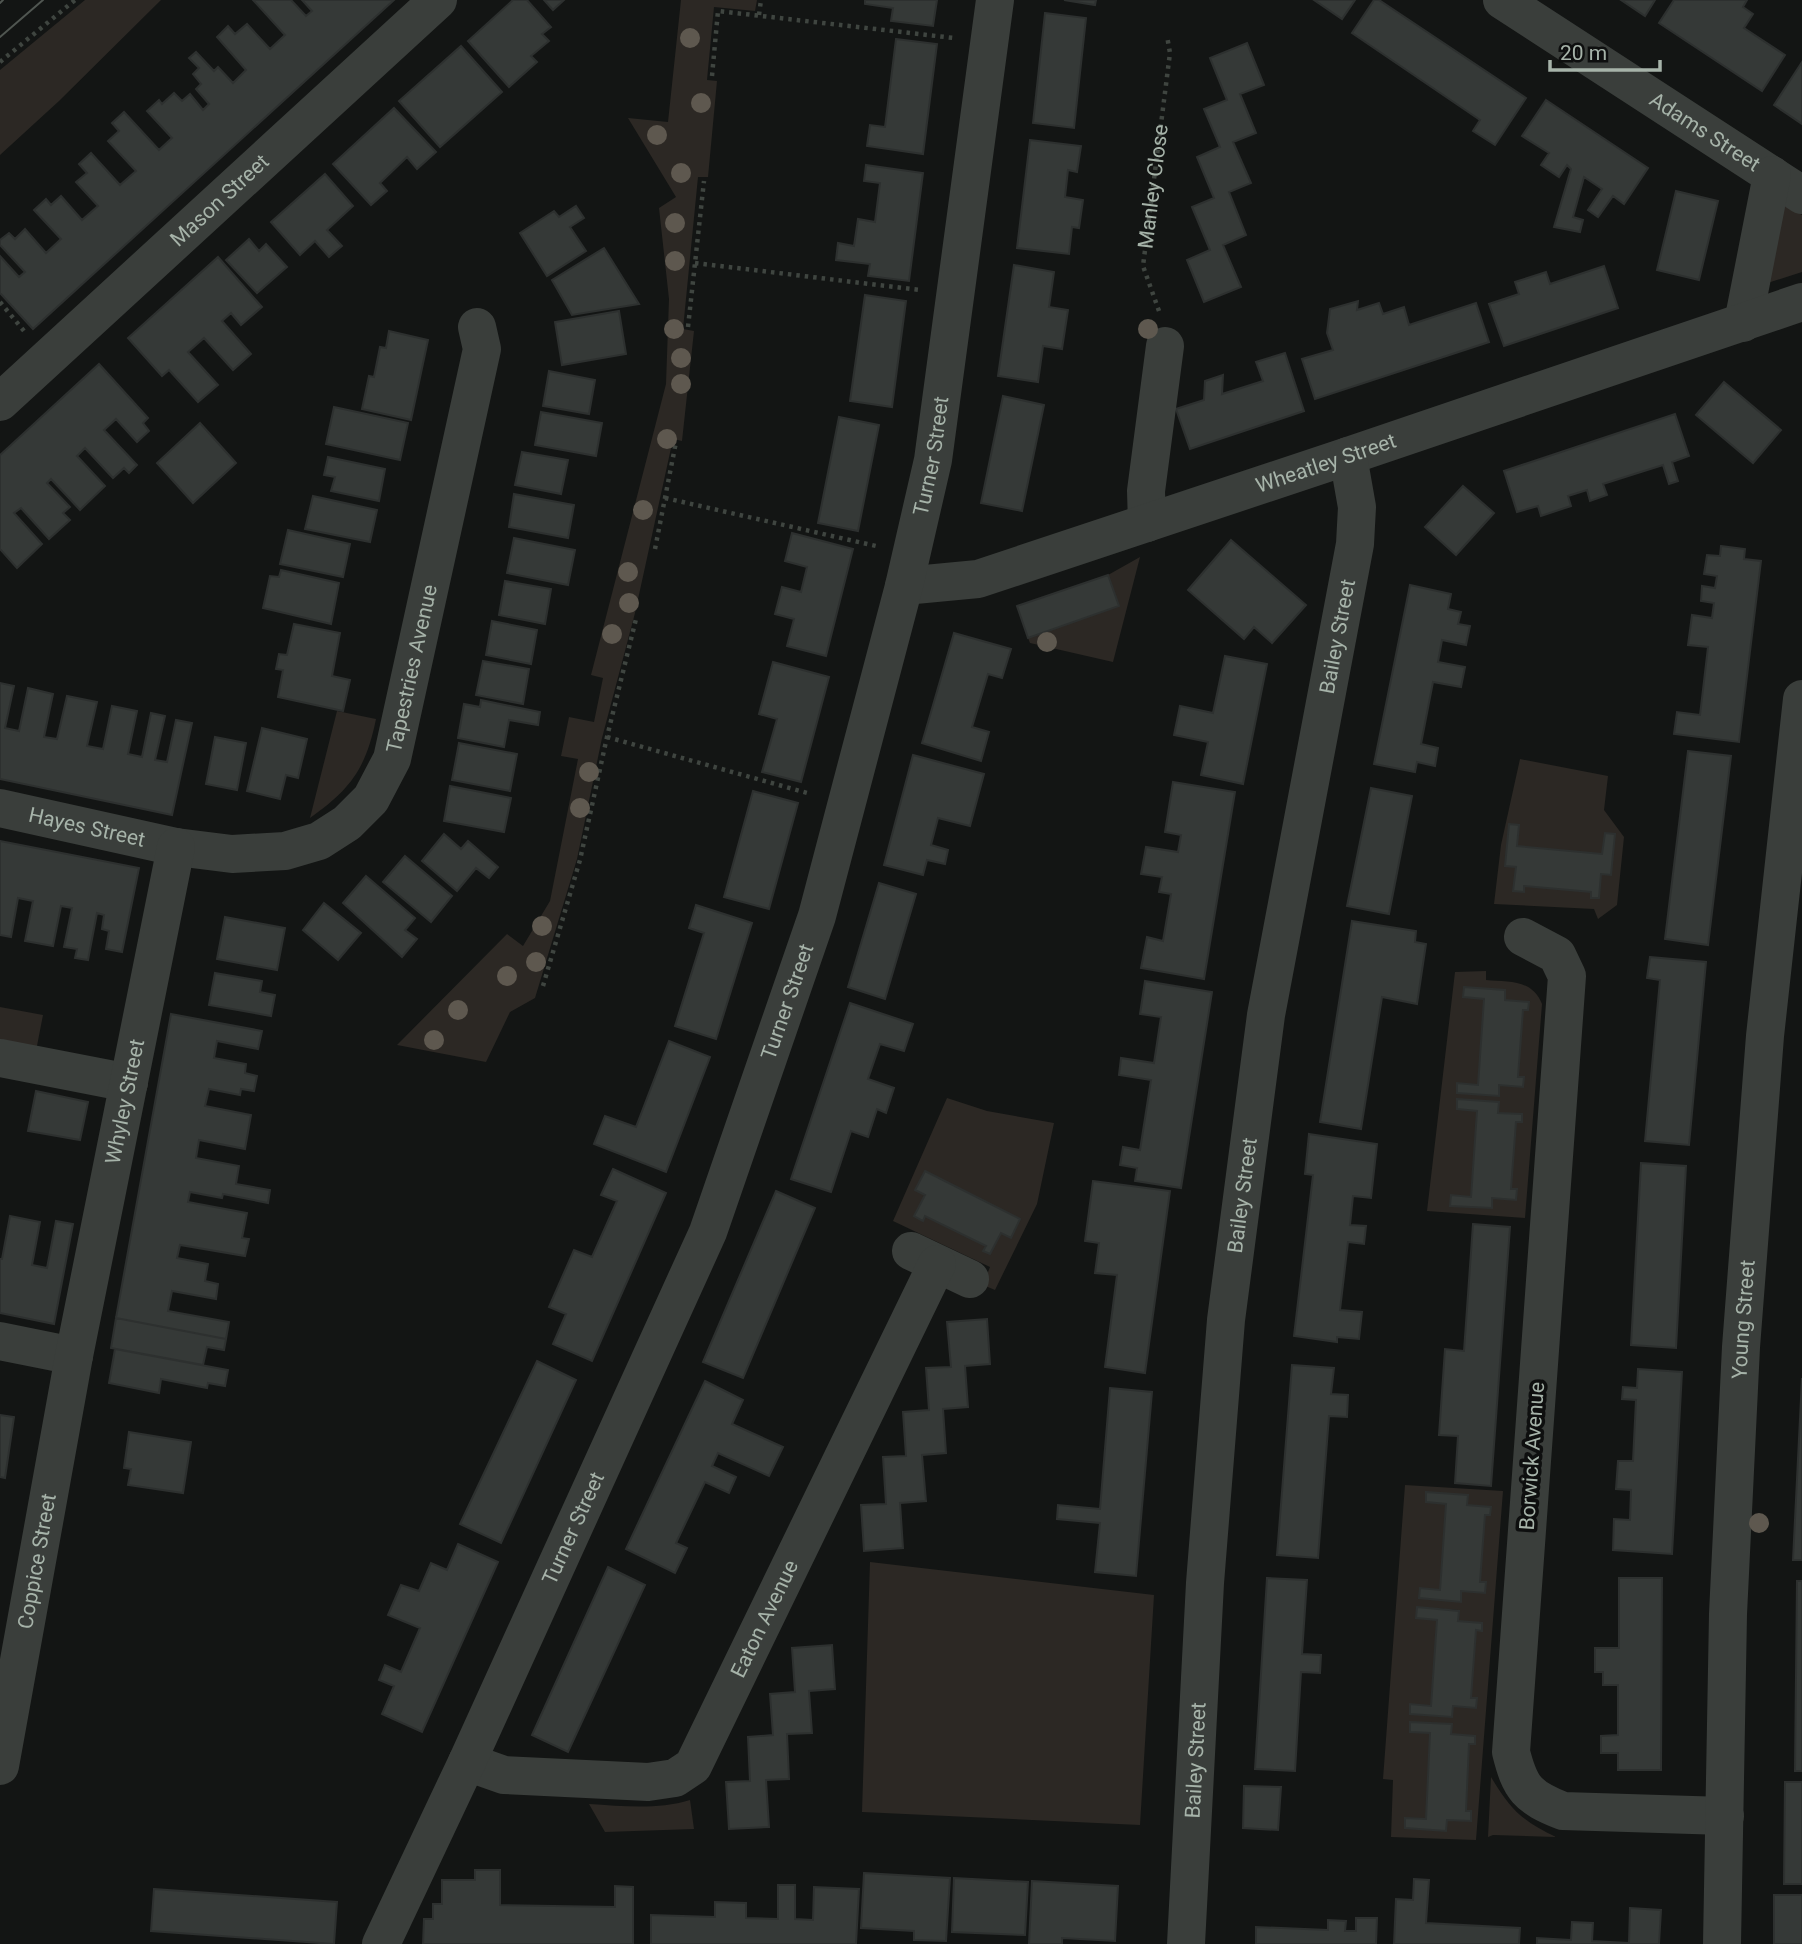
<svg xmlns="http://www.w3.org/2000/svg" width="1802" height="1944" viewBox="0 0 1802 1944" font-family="Roboto,sans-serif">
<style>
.green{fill:#2c2824;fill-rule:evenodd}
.building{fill:#353937;stroke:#2d302f;stroke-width:2}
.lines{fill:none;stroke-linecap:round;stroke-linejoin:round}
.path{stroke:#3f4540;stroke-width:4.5;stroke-dasharray:3.5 5;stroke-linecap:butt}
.minor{stroke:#3a3e3b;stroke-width:38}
.tram{stroke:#505651;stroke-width:2}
.tree{fill:#5e584f}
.labels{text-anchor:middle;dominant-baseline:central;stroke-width:7;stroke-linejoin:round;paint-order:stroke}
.street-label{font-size:21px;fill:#a6b3a9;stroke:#0e0f0f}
</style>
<rect width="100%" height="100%" fill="#131514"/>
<path class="green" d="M85 0H161L59 101 0 155V70Z
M681 0H757L755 11 714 7 707 80 717 81 708 177H698L683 329 694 331 682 441 673 439 635 613 602 738 577 859 535 998 510 1012 486 1062 397 1045 507 934 523 946 550 901 578 759 561 756 569 717 594 722 603 678 591 675 666 384 669 299 659 208 676 197 628 118 668 122Z
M1788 206 1802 215V272L1758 286 1780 208Z
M1140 557 1113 662 1030 643 1028 638 1118 606 1108 575Z
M337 711 376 719C366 768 351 789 310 818Z
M1520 759 1608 776 1604 810 1624 837 1617 905 1598 919 1594 909 1494 904 1501 845ZM1509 824 1519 825 1517 846 1602 854 1605 833 1615 834 1611 875 1601 874 1598 898H1591V892L1524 886V892L1514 890 1516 867 1505 866Z
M1486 971V980C1509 982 1532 979 1542 1004L1525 1218 1427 1211 1455 972ZM1464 987 1505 990V1000L1529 1002 1528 1010H1523L1518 1077H1524L1523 1087 1499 1085 1498 1096 1457 1093V1083L1478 1085 1484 999 1463 997ZM1457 1099 1498 1102V1113L1522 1115V1122H1516L1511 1189 1517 1190 1516 1200 1492 1198V1208L1450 1205 1451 1195 1471 1197 1477 1111 1457 1109Z
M0 1007 43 1015 36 1051 0 1044Z
M947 1098 987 1111 1054 1123 1037 1204 995 1290 983 1285 990 1267 893 1221ZM925 1171 1020 1219 1001 1233 990 1254 983 1251 986 1246 925 1216 923 1221 914 1216 925 1195 915 1190Z
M1405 1485 1503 1491 1476 1840 1391 1837 1393 1780 1383 1779ZM1426 1492 1467 1495V1505L1491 1508 1490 1515H1485L1480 1582H1486L1485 1593 1461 1591 1460 1601 1419 1598 1420 1588 1440 1590 1446 1504 1426 1502ZM1418 1607 1458 1610V1621L1482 1623V1631L1476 1630 1471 1698H1477L1476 1708 1453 1706 1410 1714 1411 1704 1431 1706 1437 1620 1417 1618ZM1411 1722 1451 1724V1734L1475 1736V1744H1469L1466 1811H1471V1821L1447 1820 1446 1831 1405 1828V1818L1426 1819 1430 1733 1410 1732Z
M870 1562 1154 1595 1140 1825 862 1812Z
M1491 1777C1511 1810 1521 1820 1556 1837L1493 1835 1488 1837Z
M690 1800 694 1829 605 1832 589 1804C623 1806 657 1810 690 1800Z"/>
<path class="building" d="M253 0H291L306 16 312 11 302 0H394L33 329 0 293V256L19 277 25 272 0 245V240L9 233 15 239 25 229 46 253 61 239 34 210 46 199 51 205 61 196 82 220 98 206 76 182 87 173 79 164 91 153 120 185 136 171 108 141 119 131 112 123 124 112 159 150 172 138 147 111 159 100 162 104 174 93 182 101 190 94 203 110 209 104 196 89 201 84 193 74 199 68 189 58 196 52 214 71 218 67 233 83 246 70 217 37 228 26 235 34 247 24 270 49 285 35Z
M513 0H527L551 27 542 34 549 41 531 56 537 62 509 87 468 41Z
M544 0H564L553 10Z
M865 0H937L933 26 891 21 893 8 865 4Z
M1064 0H1096L1095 5Z
M1314 0H1355L1342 19Z
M1374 0H1379L1526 98 1495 145 1473 131 1480 120 1352 33Z
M1621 0H1655L1645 16Z
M1674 0H1747L1743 7 1753 14 1744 28 1785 55 1762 91 1659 23Z
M1045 13 1086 18 1074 128 1033 123Z
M896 39 937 44 923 154 867 146 870 125 885 127Z
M1247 43 1264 85 1240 94 1256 133 1233 142 1251 183 1229 192 1246 235 1223 245 1241 287 1204 302 1187 260 1210 250 1192 207 1214 198 1197 157 1220 147 1204 109 1227 100 1210 58Z
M461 46 502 92 440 147 399 101Z
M1802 62V124L1774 105Z
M1546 100 1648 168 1624 204 1613 196 1598 217 1588 210 1602 189 1584 177 1573 217 1583 220 1580 232 1554 227 1571 169 1567 165 1559 177 1541 165 1549 153 1522 136Z
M394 108 436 152 417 169 407 157 380 183 387 191 371 205 333 164Z
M1030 140 1081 146 1077 172 1068 170 1065 197 1083 200 1079 228 1072 227 1069 254 1017 248Z
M866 165 923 173 909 281 868 276 870 264 836 260 838 243 854 246 858 219 875 222 880 183 864 181Z
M325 174 353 206 327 230 342 246 329 257 315 241 300 255 271 222Z
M1676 191 1718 201 1699 280 1657 270Z
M576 206 584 218 570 227 586 251 547 276 520 233 554 211 559 217Z
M249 239 259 251 266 244 287 267 257 293 226 260Z
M604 248 639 304 572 315 552 280Z
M218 257 262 307 241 325 231 313 222 321 251 354 233 370 204 338 188 352 218 385 198 402 169 370 162 376 128 338Z
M1014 265 1054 272 1049 307 1068 310 1062 349 1043 346 1038 382 998 376Z
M1604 266 1618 308 1504 346 1489 304 1519 294 1515 282 1546 272 1550 284Z
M865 295 906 301 892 407 850 401Z
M1358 301 1357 310 1379 303 1383 314 1404 307 1409 325 1476 303 1489 342 1315 399 1302 359 1333 350 1327 333 1330 309Z
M619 311 626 354 562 365 555 322Z
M389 331 428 340 411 420 362 409 369 376 374 377 380 347 386 348Z
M1285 353 1304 411 1190 449 1176 409 1204 400 1205 381 1223 375 1222 394 1263 381 1256 362Z
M99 364 148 418 143 423 149 431 137 442 116 419 104 430 137 465 129 473 124 468 113 478 85 448 77 456 105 486 80 510 51 479 47 483 70 507 63 513 70 520 49 539 21 508 14 513 42 544 17 568 0 549V455Z
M549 371 595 380 589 414 543 406Z
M1724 382 1781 430 1753 463 1696 415Z
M1003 396 1044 405 1022 511 981 503Z
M334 407 408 423 400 460 326 444Z
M541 412 602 423 596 456 535 445Z
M1675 414 1689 456 1672 462 1678 481 1669 484 1663 465 1603 484 1607 495 1590 501 1587 490 1568 496 1571 506 1541 516 1538 506 1517 512 1504 471Z
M839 417 879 425 858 531 818 523Z
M200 423 236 463 193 503 157 463Z
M522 452 568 460 561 494 515 485Z
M328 457 385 469 379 501 331 491 335 477 324 475Z
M1463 486 1494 513 1456 555 1425 527Z
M514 494 574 505 568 538 509 527Z
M313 496 377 510 370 542 305 529Z
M288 530 350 544 343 577 280 564Z
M792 533 853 549 826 656 787 646 794 619 775 614 782 587 801 592 807 567 785 561Z
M514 538 575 550 568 585 507 573Z
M1231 540 1306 605 1272 643 1254 627 1244 639 1188 590Z
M1721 546 1745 549 1744 559 1761 561 1739 742 1674 734 1677 712 1700 715 1708 647 1688 645 1692 615 1712 618 1714 603 1701 601 1702 586 1715 588 1717 576 1704 574 1707 555 1720 556Z
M281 570 339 583 331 624 263 608 270 576 279 577Z
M1108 575 1119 606 1028 638 1017 606Z
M505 581 551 589 545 624 499 615Z
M1410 585 1451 594 1448 609 1461 612 1458 624 1470 626 1466 645 1442 640 1438 662 1465 667 1461 687 1433 682 1421 744 1438 748 1435 766 1417 762 1415 772 1374 764Z
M492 621 537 630 531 664 486 655Z
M294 624 340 633 332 676 350 680 343 711 278 697 283 670 276 669 279 654 287 655Z
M954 633 1011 649 1002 678 988 674 972 727 989 732 981 761 922 743Z
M1225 656 1267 664 1243 784 1201 775 1208 742 1174 735 1180 706 1213 713Z
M483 661 529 669 523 704 476 695Z
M773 662 829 677 801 782 762 772 777 719 759 714Z
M0 683 14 686 5 728 19 731 28 688 53 694 44 737 57 739 67 696 97 702 87 746 103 749 112 706 137 711 128 754 142 757 151 713 165 716 155 760 167 762 176 720 192 723 172 815 0 779Z
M481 700 540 712 538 725 509 720 504 747 458 738 464 704 480 707Z
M262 728 307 739 298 778 286 775 280 799 247 791Z
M215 737 246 743 237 790 206 784Z
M459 743 517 754 510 791 452 780Z
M1688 751 1731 756 1708 945 1665 939Z
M913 755 984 774 970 826 938 818 931 845 948 850 945 864 927 860 923 875 884 865Z
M1173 782 1235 792 1204 979 1141 968 1147 937 1163 941 1171 894 1159 892 1162 877 1141 874 1146 847 1178 852 1181 835 1165 832Z
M450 786 511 798 504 832 444 821Z
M1371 788 1412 796 1389 914 1347 906Z
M753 791 798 803 769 909 724 897Z
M1509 824 1519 825 1517 846 1602 854 1605 833 1615 834 1611 875 1601 874 1599 898H1591V892L1524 886V892L1513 891 1516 867 1505 866Z
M444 834 461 849 468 841 498 867 489 878 476 868 457 891 422 861Z
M0 841 139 868 122 952 106 949 109 931 102 929 104 915 97 913 88 960 75 958 77 949 64 947 72 908 61 906 53 946 25 941 33 901 18 898 11 937 0 935Z
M405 856 452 896 431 922 383 882Z
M366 876 415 918 405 930 417 939 402 957 343 903Z
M879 883 916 894 885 999 848 987Z
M324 903 361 933 338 960 303 930Z
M696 905 752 923 716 1039 675 1026 704 933 689 928Z
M225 917 285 928 277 970 217 959Z
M1352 921 1416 931 1415 942 1426 944 1417 1004 1382 997 1361 1129 1320 1122Z
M1650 957 1706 962 1689 1145 1645 1141 1660 980 1647 978Z
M215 973 262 981 260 992 275 995 271 1016 209 1005Z
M1145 981 1212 992 1181 1188 1135 1181 1137 1168 1120 1165 1123 1147 1140 1150 1151 1080 1119 1075 1121 1058 1154 1063 1161 1017 1140 1014Z
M1464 987 1505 990V1000L1529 1002 1528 1010H1523L1518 1077H1524L1523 1087 1499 1085V1096L1457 1093V1083L1478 1085 1484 999 1463 997Z
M850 1003 913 1024 904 1051 880 1044 868 1079 894 1088 886 1113 877 1109 868 1137 851 1131 831 1192 791 1179Z
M171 1014 262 1031 258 1049 217 1041 214 1058 246 1064 245 1073 257 1076 254 1091 241 1089 240 1095 209 1089 205 1106 251 1115 245 1149 199 1140 196 1158 239 1166 236 1184 270 1190 268 1203 223 1194 222 1198 190 1192 188 1202 247 1213 242 1238 249 1239 245 1256 180 1245 177 1258 208 1264 205 1281 218 1284 216 1299 172 1291 168 1311 229 1322 226 1339 116 1318Z
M669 1041 710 1057 666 1172 594 1144 605 1116 636 1127Z
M36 1091 88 1102 80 1140 28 1131Z
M1457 1099 1499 1102 1498 1113 1522 1114V1122H1516L1511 1189H1517L1516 1200 1492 1198V1208L1450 1206 1451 1195 1471 1197 1477 1111 1457 1109Z
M1309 1134 1377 1144 1371 1198 1353 1196 1350 1225 1366 1226 1364 1244 1348 1242 1340 1310 1362 1312 1359 1339 1337 1337V1342L1294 1336 1313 1175 1305 1174Z
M1641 1163 1686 1166 1676 1348 1631 1345Z
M613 1169 666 1193 592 1361 553 1344 566 1314 549 1307 574 1250 592 1257 617 1201 601 1195Z
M925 1171 1020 1219 1011 1238 1001 1233 990 1254 983 1251 986 1246 925 1216 923 1221 914 1216 925 1195 915 1190Z
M1093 1181 1170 1191 1145 1373 1105 1367 1117 1275 1095 1273 1099 1243 1085 1241Z
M776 1191 815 1208 743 1378 703 1362Z
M10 1216 40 1222 32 1265 47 1268 56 1221 73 1224 54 1324 0 1313V1259H2Z
M1473 1224 1510 1227 1491 1486 1455 1483 1458 1436 1439 1435 1445 1349 1464 1351Z
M116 1318 226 1339 224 1350 207 1347 203 1365 111 1348Z
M987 1319 990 1364 965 1366 968 1407 943 1409 946 1453 922 1455 926 1501 900 1503 903 1548 864 1551 861 1505 886 1504 883 1457 906 1456 903 1412 929 1410 926 1368 951 1367 947 1322Z
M115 1349 228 1370 225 1386 208 1383 207 1388 161 1379 159 1393 109 1383Z
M537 1361 576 1380 501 1543 460 1524Z
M1292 1365 1334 1368 1331 1394 1348 1395 1347 1417 1329 1416 1318 1558 1277 1555Z
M1638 1369 1682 1372 1672 1554 1613 1550 1614 1519 1630 1520 1631 1490 1616 1489 1618 1461H1633L1636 1400 1622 1399 1623 1387 1637 1388Z
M1802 1378V1560H1793Z
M705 1381 743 1400 732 1424 783 1447 769 1476 718 1453 712 1466 736 1477 729 1493 705 1482 676 1543 687 1548 675 1573 626 1549Z
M1110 1388 1152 1392 1136 1576 1095 1572 1100 1523 1057 1519 1058 1505 1100 1509Z
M0 1415 14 1417 5 1478 0 1477Z
M129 1432 191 1442 183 1493 128 1485 131 1469 124 1468Z
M1426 1492 1468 1495 1467 1505 1491 1507 1490 1515H1485L1480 1582H1486L1485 1593 1461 1591V1602L1419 1598 1420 1588 1440 1590 1446 1504 1426 1502Z
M458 1544 498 1562 422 1732 382 1714 394 1686 379 1680 385 1665 401 1672 420 1628 388 1615 401 1585 419 1591 431 1563 447 1570Z
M608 1567 645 1585 568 1752 532 1735Z
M1267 1578 1307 1580 1302 1654 1321 1655 1320 1673 1301 1672 1295 1771 1255 1769Z
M1619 1578H1662L1661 1770H1618V1753H1601V1736L1618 1735V1685H1603V1672H1595V1648H1619Z
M1797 1581H1802V1771H1795Z
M1417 1607 1459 1611 1458 1621 1482 1623V1631L1476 1630 1471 1698H1477L1476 1708 1453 1706 1452 1717 1410 1714V1704L1431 1706 1437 1620 1416 1618Z
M832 1645 835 1689 809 1691 812 1733 787 1734 789 1779 766 1780 769 1827 729 1829 726 1782 750 1781 748 1737 773 1735 770 1694 795 1692 792 1648Z
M1410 1722 1452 1724 1451 1734 1475 1736V1744H1469L1466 1811H1471V1821L1447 1820 1446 1831 1405 1828V1818L1426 1819 1430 1733 1410 1732Z
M1785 1782H1802V1884H1784Z
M1244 1786 1281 1787 1278 1830 1243 1828Z
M475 1870H500V1905L615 1907V1886L633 1887V1944H423L424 1919H433V1904H442V1880H475Z
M864 1873 950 1878 946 1941 914 1940V1931L861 1928Z
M954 1878 1028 1882 1025 1935 952 1932Z
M1414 1879 1429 1880 1426 1923 1520 1928 1519 1944H1394L1396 1899 1413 1900Z
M1032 1881 1118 1886 1115 1941 1062 1938V1944H1029Z
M778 1885H795V1919L813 1920 814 1887 859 1889 856 1944H651V1915L715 1917V1902L746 1903V1918L778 1919Z
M154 1889 337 1902 334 1944 151 1931Z
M1774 1895H1802V1944H1774Z
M1630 1908 1661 1910 1659 1944H1537V1938L1571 1940 1572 1922 1593 1923 1592 1941 1629 1943Z
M1356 1918H1377L1376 1944H1256V1927L1328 1930V1920L1346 1921 1345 1931H1356Z"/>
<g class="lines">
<g class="path">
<path d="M759 15 761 0"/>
<path d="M0 62 75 0"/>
<path d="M712 76 718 11 954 38"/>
<path d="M695 263 920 290"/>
<path d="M0 302 24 331"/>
<path id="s1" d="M1159 311 1143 266 1170 53 1167 36"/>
<path d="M688 327 704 181"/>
<path d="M665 498 876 546"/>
<path d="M655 549 676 442"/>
<path d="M607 737 811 794"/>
<path d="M543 986 580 860 607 737 636 619"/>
</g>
<g class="minor">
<path id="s2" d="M1502 0 1802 195"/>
<path d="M1743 323 1772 175"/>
<path id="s3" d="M0 402 438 0"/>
<path d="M1147 523 1146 491 1165 346"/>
<path id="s4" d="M904 586 978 579 1348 456 1802 302"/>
<path id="s5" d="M0 808 176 847 232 854 285 851 319 841 347 823 371 799 392 759 482 349 477 327"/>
<path d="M1523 937 1557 955 1567 976 1511 1752C1520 1788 1527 1797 1563 1811L1725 1816"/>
<path d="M0 1058 129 1083"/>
<path d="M911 1251 970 1279"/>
<path d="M0 1341 74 1356"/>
<path id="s6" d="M467 1762 504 1775 648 1782 675 1778 693 1766 937 1264"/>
<path id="s7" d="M0 1766 74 1356 176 847"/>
<path id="s8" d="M381 1944 467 1762 708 1232 817 916 904 586 933 460 995 0"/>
<path id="s9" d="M1186 1944 1205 1583 1226 1320 1266 1015 1355 544 1357 507 1348 456"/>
<path id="s10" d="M1722 1944 1728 1614 1741 1347 1765 1036 1802 699"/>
</g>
<path class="tram" d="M0 3 3 0
M0 37 43 0"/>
</g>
<g class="tree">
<circle cx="690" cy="38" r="10"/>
<circle cx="701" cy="103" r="10"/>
<circle cx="657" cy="135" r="10"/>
<circle cx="681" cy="173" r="10"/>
<circle cx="675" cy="223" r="10"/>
<circle cx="675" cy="261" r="10"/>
<circle cx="674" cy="329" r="10"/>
<circle cx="1148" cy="329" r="10"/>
<circle cx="681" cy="358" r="10"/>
<circle cx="681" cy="384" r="10"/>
<circle cx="667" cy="439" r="10"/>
<circle cx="643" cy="510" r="10"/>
<circle cx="628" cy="572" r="10"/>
<circle cx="629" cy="603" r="10"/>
<circle cx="612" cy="634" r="10"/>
<circle cx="1047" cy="642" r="10"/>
<circle cx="589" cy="772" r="10"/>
<circle cx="580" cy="808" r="10"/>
<circle cx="542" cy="926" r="10"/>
<circle cx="536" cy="962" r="10"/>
<circle cx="507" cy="976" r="10"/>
<circle cx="458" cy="1010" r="10"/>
<circle cx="434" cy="1040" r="10"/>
<circle cx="1759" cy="1523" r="10"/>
</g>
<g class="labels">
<g class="street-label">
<text stroke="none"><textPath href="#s2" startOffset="242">Adams Street</textPath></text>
<text stroke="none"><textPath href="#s1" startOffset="128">Manley Close</textPath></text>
<text stroke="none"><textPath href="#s3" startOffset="298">Mason Street</textPath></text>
<text stroke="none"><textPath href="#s8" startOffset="1592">Turner Street</textPath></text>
<text stroke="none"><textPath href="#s4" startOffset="441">Wheatley Street</textPath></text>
<text stroke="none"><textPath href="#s9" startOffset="1318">Bailey Street</textPath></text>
<text stroke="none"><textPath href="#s5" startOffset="530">Tapestries Avenue</textPath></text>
<text stroke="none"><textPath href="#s5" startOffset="89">Hayes Street</textPath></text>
<text stroke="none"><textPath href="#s8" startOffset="1027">Turner Street</textPath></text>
<text stroke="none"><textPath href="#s7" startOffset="676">Whyley Street</textPath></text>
<text stroke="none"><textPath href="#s9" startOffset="751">Bailey Street</textPath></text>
<text stroke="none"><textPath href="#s10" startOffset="625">Young Street</textPath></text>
<text transform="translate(1532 1456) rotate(-86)">Borwick Avenue</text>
<text stroke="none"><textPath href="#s8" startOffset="458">Turner Street</textPath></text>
<text stroke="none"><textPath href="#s7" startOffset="208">Coppice Street</textPath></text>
<text stroke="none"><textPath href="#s6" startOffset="396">Eaton Avenue</textPath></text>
<text stroke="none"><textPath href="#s9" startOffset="184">Bailey Street</textPath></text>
</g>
</g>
<path d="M1550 60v10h110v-10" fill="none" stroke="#a6b3a9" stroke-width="3.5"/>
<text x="1560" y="60" font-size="21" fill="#a6b3a9" stroke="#0e0f0f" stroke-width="5" paint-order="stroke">20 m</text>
</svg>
